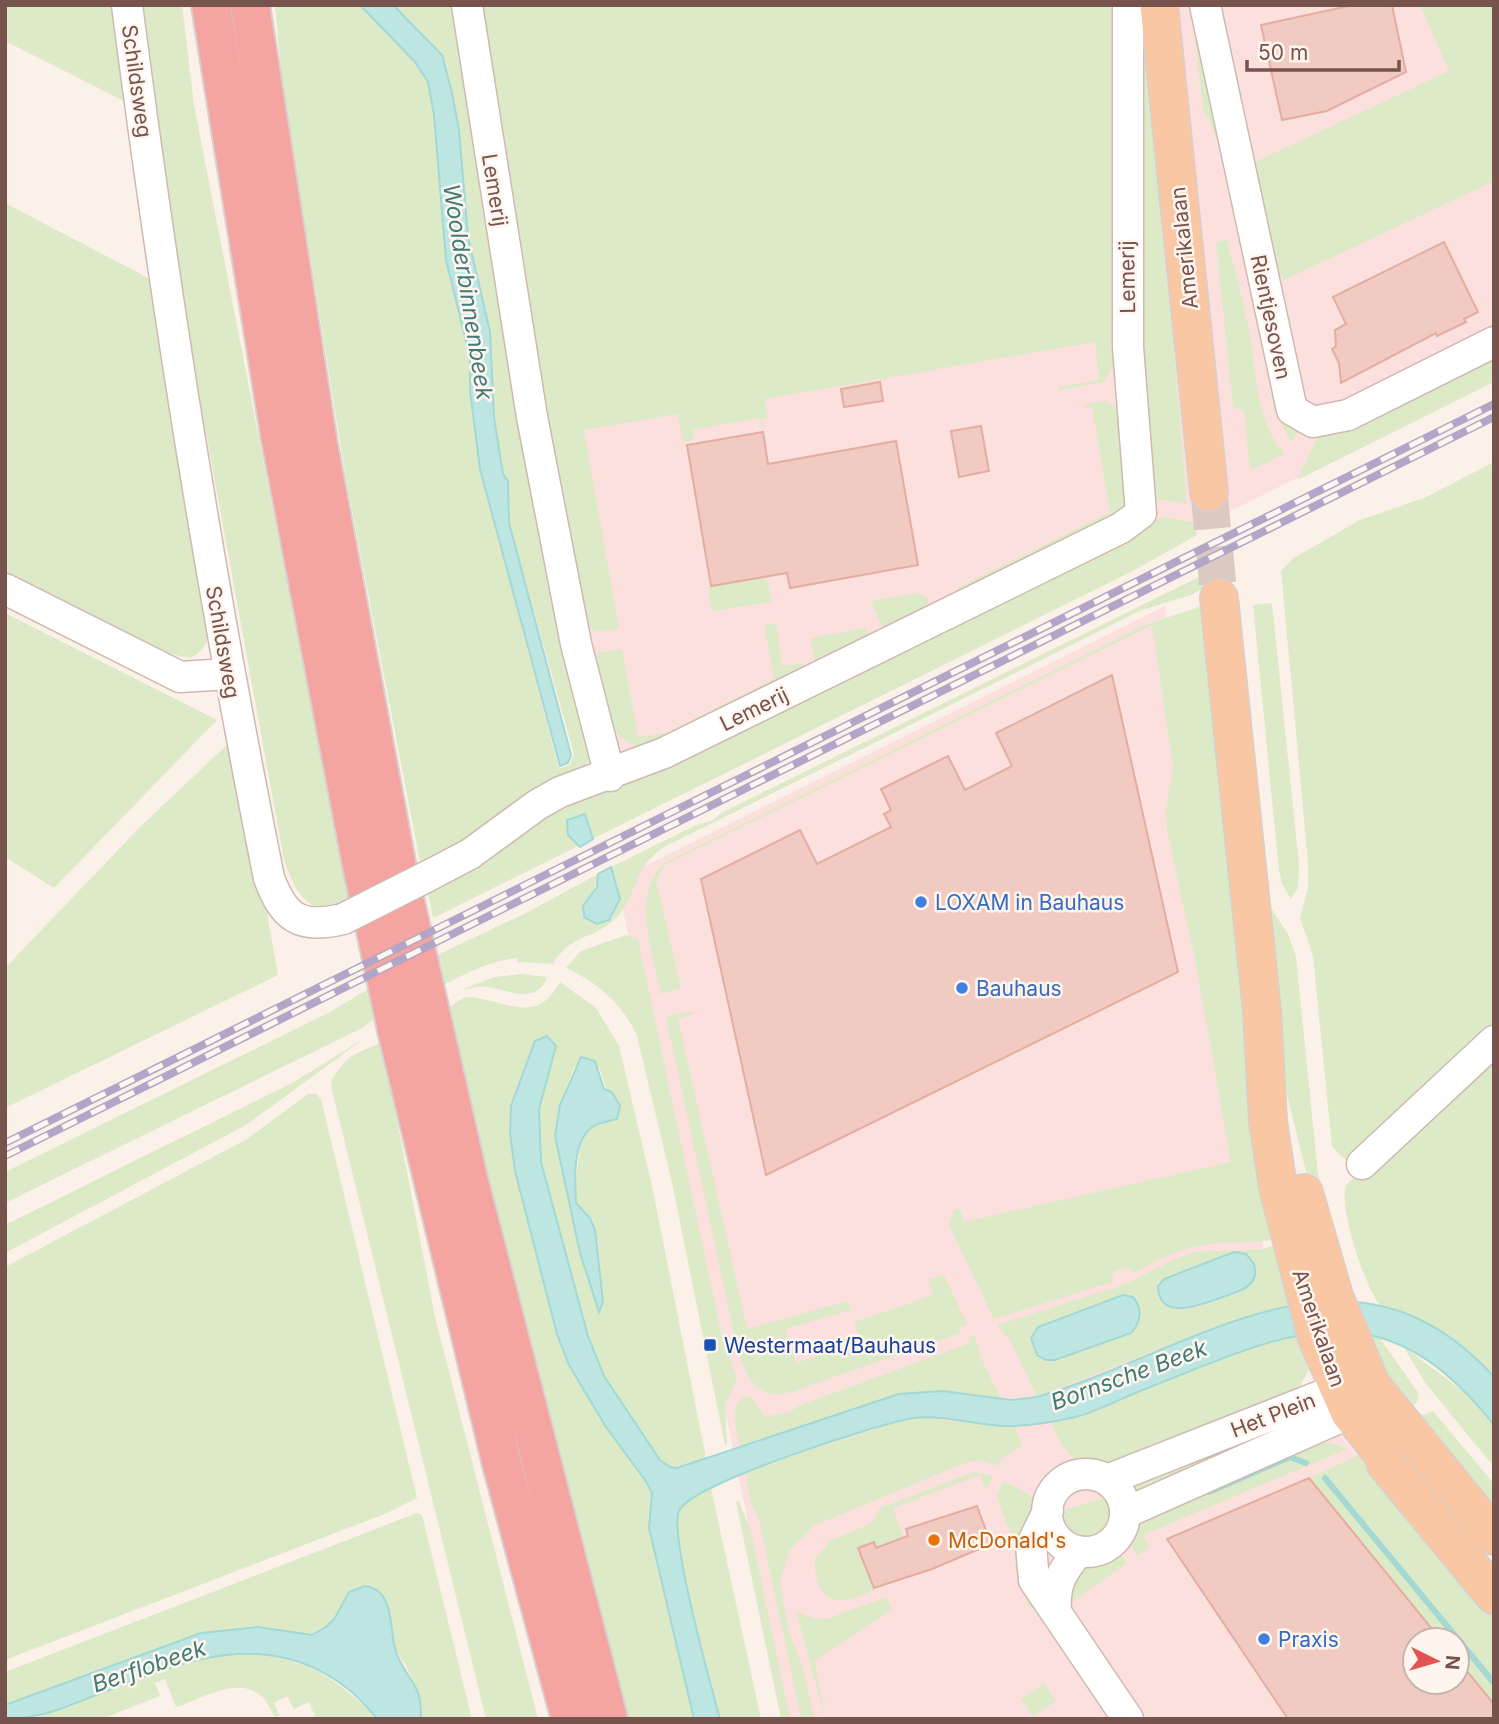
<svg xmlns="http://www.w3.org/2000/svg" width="1499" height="1724" viewBox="0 0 1499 1724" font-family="Inter,sans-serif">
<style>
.commercial{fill:#fce0dd;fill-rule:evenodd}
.green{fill:#ddeac7;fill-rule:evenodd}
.water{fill:#bde6e3;stroke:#a3d8d5;stroke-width:2}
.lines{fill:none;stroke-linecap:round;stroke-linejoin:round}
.stream{stroke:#a3d8d5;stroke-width:6}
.building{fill:#f1cac1;stroke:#e4ada1;stroke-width:2}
.major-tunnel{stroke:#dacac2;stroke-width:37;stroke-dasharray:37 18;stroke-linecap:butt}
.minor-casing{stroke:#d0b9b1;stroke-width:33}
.major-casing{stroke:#d9cfcd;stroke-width:40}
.highway-casing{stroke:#d9cfcd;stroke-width:42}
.minor{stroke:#fff;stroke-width:30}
.major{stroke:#f9c7a3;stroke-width:37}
.highway{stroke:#f5a5a1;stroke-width:38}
.rail-casing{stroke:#b1a6c7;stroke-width:8}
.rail{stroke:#fff5ef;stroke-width:5;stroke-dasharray:16;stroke-linecap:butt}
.minor-bridge-casing{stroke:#d0b9b1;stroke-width:33;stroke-linecap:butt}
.minor-bridge{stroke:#fff;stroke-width:30}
.shop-dot{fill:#3f7fe0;stroke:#fff5ef;stroke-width:2.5}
.transit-dot{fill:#1a4fb4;stroke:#fff5ef;stroke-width:2.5}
.food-dot{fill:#e8710a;stroke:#fff5ef;stroke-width:2.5}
.labels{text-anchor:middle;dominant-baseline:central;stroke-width:5;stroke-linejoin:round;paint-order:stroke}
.street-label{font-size:21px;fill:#76534c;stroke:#fff5ef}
.shop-label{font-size:21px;fill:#366cbe;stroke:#fff5ef;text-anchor:start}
.transit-label{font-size:21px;fill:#164399;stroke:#fff5ef;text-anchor:start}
.food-label{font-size:21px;fill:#c56008;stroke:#fff5ef;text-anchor:start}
.water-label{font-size:23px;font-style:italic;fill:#407b78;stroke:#fff5ef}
</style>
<rect width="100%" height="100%" fill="#fcf1e9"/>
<path class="commercial" d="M457 5H1494V380L600 825 475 127Z
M1165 606 1228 1055 1274 1305 1296 1377 1494 1634V1719H788L617 880ZM1415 1640H1457V1682H1415Z"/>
<path class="green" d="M5 5H113L128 103 5 41Z
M138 5H182L194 105 349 901C308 918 297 896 284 860L163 197Z
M275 5H360L415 62 428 82 434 115 446 260 470 357V391L480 469 559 769 570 765 574 754 509 523 508 481 503 475 494 418 490 332 468 237 459 130 452 93 442 55 393 5H457L590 758 582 772 421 867 346 479 282 81Z
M480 5H1115L1116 362 1103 382 1058 390V387L1099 380 1095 342 765 399 768 418H763V434L760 418 693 430 694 440 683 442 677 414 584 430 619 629C603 631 593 636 583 621L528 315Z
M1145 5 1187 504 1152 498 1142 421 1139 21Z
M1420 5H1494V181L1284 280 1276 272 1253 163 1449 71Z
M1192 15 1288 423 1303 434 1297 433 1291 443 1274 409 1242 236 1222 151 1203 108Z
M5 203 154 281 212 626C209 638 205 651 192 657 173 664 31 587 5 573Z
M1227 239C1234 268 1242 296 1248 325 1256 364 1255 424 1285 454L1250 470 1244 411 1233 407 1216 243Z
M1494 353V382L1297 480 1318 437 1327 436Z
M1106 401 1124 413 1128 501 1119 515 966 592 957 588 1110 512 1092 407 1085 408 1084 404Z
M1494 462V1029L1354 1160H1346L1332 1147 1313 956 1300 918 1308 887V862L1281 571 1292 559 1360 520 1424 498Z
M1163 517 1193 522 1197 535 1129 573 433 918 427 889 535 817 624 783Z
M1203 575 1204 588 1191 595 1142 610 664 847C630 870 640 893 617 917 596 939 570 934 553 964L517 962V958C489 961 467 973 443 985L437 955 526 913 598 874C597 889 587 899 582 915L594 923 609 920 620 899 611 867 694 826 713 820 721 813Z
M767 576 771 602 712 611 708 587Z
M920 593 929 600 926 611 884 632 871 601Z
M1272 603 1299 864 1298 888 1291 899 1282 884 1279 871 1253 605Z
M1202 606 1283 1237C1257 1245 1231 1240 1203 1245 1178 1249 1156 1261 1133 1273L1127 1267 1113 1272 1112 1282 994 1319 949 1225 954 1210 960 1209 964 1222 1231 1162 1196 964 1167 831 1166 811 1173 767 1152 625 665 865 656 880 681 988 661 994C653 956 629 888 667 862L1147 624Z
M5 613 217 720 54 888 5 857Z
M776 623 782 666 801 663 805 671 645 746C606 745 602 695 592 665L598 653 622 649 638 737 666 733 774 679 764 625Z
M865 628 871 638 816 665 810 638Z
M229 743 237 744 278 975 5 1108V968L141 826Z
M1265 899 1288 934 1296 957 1318 1174 1331 1220 1319 1225 1283 1078Z
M626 935 638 940 722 1337 737 1379 725 1405 727 1444 725 1445 672 1183 637 1036C623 1004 597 982 566 968L581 951Z
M521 974 547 977C536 1006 510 990 488 987 478 985 467 990 461 990L494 977Z
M560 982 596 1008 619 1046 652 1186 706 1458 677 1468 662 1463 604 1376 588 1336 541 1162 539 1109 556 1046 515 1090 510 1133 513 1160 557 1334 569 1365 606 1427 645 1480 652 1494 649 1528 694 1719H627L486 1171 448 1008 463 998 471 997C511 1002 536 1025 560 982ZM574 1067H599L617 1119 591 1128 581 1141 575 1187 576 1203 595 1230 603 1302 599 1311 580 1253 555 1136 560 1105Z
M370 988 376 1018 362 1028 5 1203V1172L330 1012Z
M692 1011 693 1014 678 1019 747 1329 848 1301 851 1310 785 1329 796 1363 860 1341 854 1322 933 1295 928 1279 944 1275 967 1324 959 1327 961 1333 788 1393C750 1402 741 1362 734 1334L666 1017Z
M365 1038 246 1125 5 1253V1225L294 1082Z
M382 1042 435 1317 538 1719H486L332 1090 331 1082C348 1051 356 1055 382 1042Z
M1494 1062V1377C1472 1352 1445 1333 1416 1319 1406 1314 1388 1311 1380 1305 1367 1292 1336 1203 1347 1184L1403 1135 1413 1133Z
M308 1094H316L321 1099 417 1498 387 1513 5 1660V1267L247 1139Z
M1285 1243 1296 1304 1232 1320 1037 1397 1012 1344 997 1325 1126 1284 1171 1261 1195 1252 1261 1249ZM1234 1252 1254 1262 1255 1275C1249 1291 1194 1312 1177 1309 1170 1308 1164 1303 1160 1297L1163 1279ZM1124 1295 1136 1301C1141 1314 1140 1324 1129 1333L1055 1360 1037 1355C1030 1344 1030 1333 1041 1325Z
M1363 1333 1379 1337 1419 1394 1417 1402 1409 1410 1381 1373Z
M975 1334 980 1356 1001 1399 960 1393 899 1394 740 1446C737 1431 729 1409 743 1397H750L765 1416 789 1413 798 1406 964 1345 970 1343 968 1338Z
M1304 1334 1312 1364 1299 1388 1110 1465C1070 1465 1065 1453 1049 1420L1072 1418 1253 1345Z
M1403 1346 1471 1397 1494 1425V1467L1426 1384Z
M1324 1406 1134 1501 1126 1486Z
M1433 1411 1494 1484V1512L1415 1418Z
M921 1417 994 1426 1014 1425 1022 1445 1001 1459 998 1466 979 1460 962 1464 813 1526 789 1551 780 1582 788 1629 803 1668 814 1719H801L760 1524 750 1499 745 1471 901 1421Z
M1318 1443H1330L1347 1449 1143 1535 1150 1547 1138 1556C1127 1540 1130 1534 1142 1519Z
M1359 1455 1494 1613V1704L1457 1659V1640H1441L1309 1478Z
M974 1472 993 1476 986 1491 980 1475 893 1508 904 1538 876 1549 859 1548 875 1590C856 1596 831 1612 820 1587 816 1577 814 1569 815 1559L830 1541 870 1524 880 1508Z
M1003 1481 1042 1501 1036 1606 1030 1610 1015 1569 1016 1549 997 1497Z
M711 1488 761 1719H720C711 1687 669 1536 678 1513 683 1498 699 1494 711 1488Z
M1105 1498 1113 1510 1105 1530 1084 1539 1066 1532 1063 1522 1066 1509Z
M739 1501 751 1531 790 1719H781L736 1502Z
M417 1513 422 1515 472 1719H421C423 1669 377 1629 346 1595L335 1618 326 1627 312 1635 258 1627 201 1633 5 1705V1672Z
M1119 1551 1127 1563 1069 1604 1081 1623 1064 1603 1085 1562Z
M887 1597 892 1610 815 1660 825 1719 796 1611 814 1619H826Z
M232 1652C299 1654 332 1673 378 1719H316L309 1702 294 1709 287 1696 274 1703 280 1716 275 1717C271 1712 269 1704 264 1699 241 1673 202 1699 176 1707L165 1679 155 1683 160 1696 102 1719H34C92 1696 172 1656 232 1652Z
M1044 1683 1056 1701 1033 1717 1021 1699Z"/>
<path class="water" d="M360 5H393L442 55 452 93 459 130 468 237 490 332 494 418 503 474 508 481 509 523 571 755 568 763 560 766 480 469 470 391V357L446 260 434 115 428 82 415 62Z
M585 814 593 839 580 847 568 835 567 820Z
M611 867 620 899 609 920 597 924 584 917 583 906 597 887 598 874Z
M547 1036 556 1046 539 1109 541 1162 588 1336 604 1376 660 1460 670 1467 677 1468 899 1394 943 1391 1011 1400 1037 1397C1193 1352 1350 1218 1494 1377V1425C1378 1278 1284 1335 1140 1391 1118 1400 1094 1413 1071 1418 1048 1423 1015 1428 992 1425 965 1422 940 1415 913 1418 878 1424 690 1484 679 1511 669 1536 711 1686 720 1719H694L649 1528 652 1493 645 1480 606 1427 569 1365 557 1334 515 1171 510 1133 511 1106 535 1041Z
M581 1057 595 1061 604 1089 612 1092 620 1106 617 1119C609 1121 597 1123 591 1128 572 1143 575 1182 576 1203L590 1218 595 1230 603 1302 599 1312 580 1253 555 1136 560 1105Z
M1234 1252 1246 1254 1254 1264C1256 1272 1256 1278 1250 1284 1243 1292 1229 1294 1220 1298 1200 1305 1159 1322 1158 1286L1164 1279Z
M1123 1295 1133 1297C1143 1309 1141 1322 1131 1333L1055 1360H1046L1037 1355 1031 1338 1038 1327Z
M365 1586C397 1590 388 1633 397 1655 409 1683 422 1683 421 1719H378C368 1709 359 1697 348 1689 268 1626 184 1660 101 1693 68 1706 42 1719 5 1719V1705L201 1633 258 1627 312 1635 326 1627 335 1618 349 1592Z"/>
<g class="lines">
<path class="stream" d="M1325 1478 1494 1683
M1209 1492 1290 1457 1306 1463"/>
</g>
<path class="building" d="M1353 5H1392L1406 72 1327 111 1282 120 1261 25Z
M1444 242 1478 312 1464 319 1466 322 1437 336 1436 333 1341 383 1339 363 1332 349 1336 346 1335 330 1346 324 1333 297Z
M880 382 883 401 844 407 841 389Z
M981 426 989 471 959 477 951 431Z
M763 432 768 464 896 441 918 565 790 588 787 573 711 586 687 445Z
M1112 675 1178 972 766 1175 701 879 800 830 817 864 891 827 884 814 891 810 881 789 948 756 965 790 1012 766 996 733Z
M1309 1478 1441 1640H1415V1682H1457V1659L1494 1704V1719H1288L1167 1539Z
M977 1506 991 1544 932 1569 874 1588 858 1548 874 1542 876 1548 908 1536 906 1529Z"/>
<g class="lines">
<path class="major-tunnel" d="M1209 492 1219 598"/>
<g class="minor-casing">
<path id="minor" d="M127 5C165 298 211 589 269 878 284 918 299 929 343 919
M467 5 532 417 576 644 610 776
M1205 5 1292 410 1313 422 1348 415 1494 342
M5 589 180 677 228 674
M428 876 470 854 537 805 560 792 664 753 1121 528 1141 513 1128 347V5
M1362 1164 1494 1041
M1047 1513a39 39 0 1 1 78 0a39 39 0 1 1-78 0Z
M1107 1480 1338 1389 1360 1386
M1048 1511 1031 1546 1034 1580 1128 1719
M1125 1513 1350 1413 1363 1395
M1056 1611C1054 1584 1062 1571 1079 1551"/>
</g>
<g class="major-casing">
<path id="major" d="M1159 5 1209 492
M1219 598 1262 1011 1268 1121 1278 1187 1317 1338 1350 1413 1382 1453 1386 1464 1494 1595
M1304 1193 1334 1296 1371 1385 1494 1536"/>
</g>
<g class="highway-casing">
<path id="highway" d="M211 5 280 434 362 865 398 1034 502 1464 571 1719
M250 5 318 445 396 863 469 1183 608 1719"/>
</g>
<use href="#minor" class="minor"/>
<use href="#major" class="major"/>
<use href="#highway" class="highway"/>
<g class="rail-casing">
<path id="rail" d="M5 1143 1494 404
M5 1156 1494 417"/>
</g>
<use href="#rail" class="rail"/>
<g class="minor-bridge-casing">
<path id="minor-bridge" d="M343 919 428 876"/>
</g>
<use href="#minor-bridge" class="minor-bridge"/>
</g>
<g class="shop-dot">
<circle cx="921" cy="902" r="7"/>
<circle cx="962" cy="988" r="7"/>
<circle cx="1264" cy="1639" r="7"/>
</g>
<rect class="transit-dot" x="703" y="1338" width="14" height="14" rx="3.5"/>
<circle class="food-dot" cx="934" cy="1540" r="7"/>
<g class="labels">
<g class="street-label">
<text transform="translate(137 81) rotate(82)">Schildsweg</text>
<text transform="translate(495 190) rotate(81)">Lemerij</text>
<text transform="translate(1184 248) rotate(-96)">Amerikalaan</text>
<text transform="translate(1127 277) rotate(-91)">Lemerij</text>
<text transform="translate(1271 317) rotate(78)">Rientjesoven</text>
<text transform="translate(223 642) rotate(80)">Schildsweg</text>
<text transform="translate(754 709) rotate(-26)">Lemerij</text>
<text transform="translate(1319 1328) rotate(71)">Amerikalaan</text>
<text transform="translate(1273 1415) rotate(-21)">Het Plein</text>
</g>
<g class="shop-label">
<text x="935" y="902">LOXAM in Bauhaus</text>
<text x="976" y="988">Bauhaus</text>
<text x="1278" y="1639">Praxis</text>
</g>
<g class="transit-label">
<text x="724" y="1345">Westermaat/Bauhaus</text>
</g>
<g class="food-label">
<text x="948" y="1540">McDonald's</text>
</g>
<g class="water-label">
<text transform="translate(468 292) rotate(81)">Woolderbinnenbeek</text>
<text transform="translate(1129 1375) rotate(-20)">Bornsche Beek</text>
<text transform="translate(149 1666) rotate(-19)">Berflobeek</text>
</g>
</g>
<rect width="1499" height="1724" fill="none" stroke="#76534c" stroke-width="14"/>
<g transform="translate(1436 1661) rotate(95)"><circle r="33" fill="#fff5ef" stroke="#c8b4ae" stroke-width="2"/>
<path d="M0-5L12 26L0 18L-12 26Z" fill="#e35351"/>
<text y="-10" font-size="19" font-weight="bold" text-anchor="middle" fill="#76534c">N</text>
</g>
<path d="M1247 60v10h152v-10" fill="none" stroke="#76534c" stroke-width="3.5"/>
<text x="1258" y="60" font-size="21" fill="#76534c" stroke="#fff5ef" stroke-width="5" paint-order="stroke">50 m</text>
</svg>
